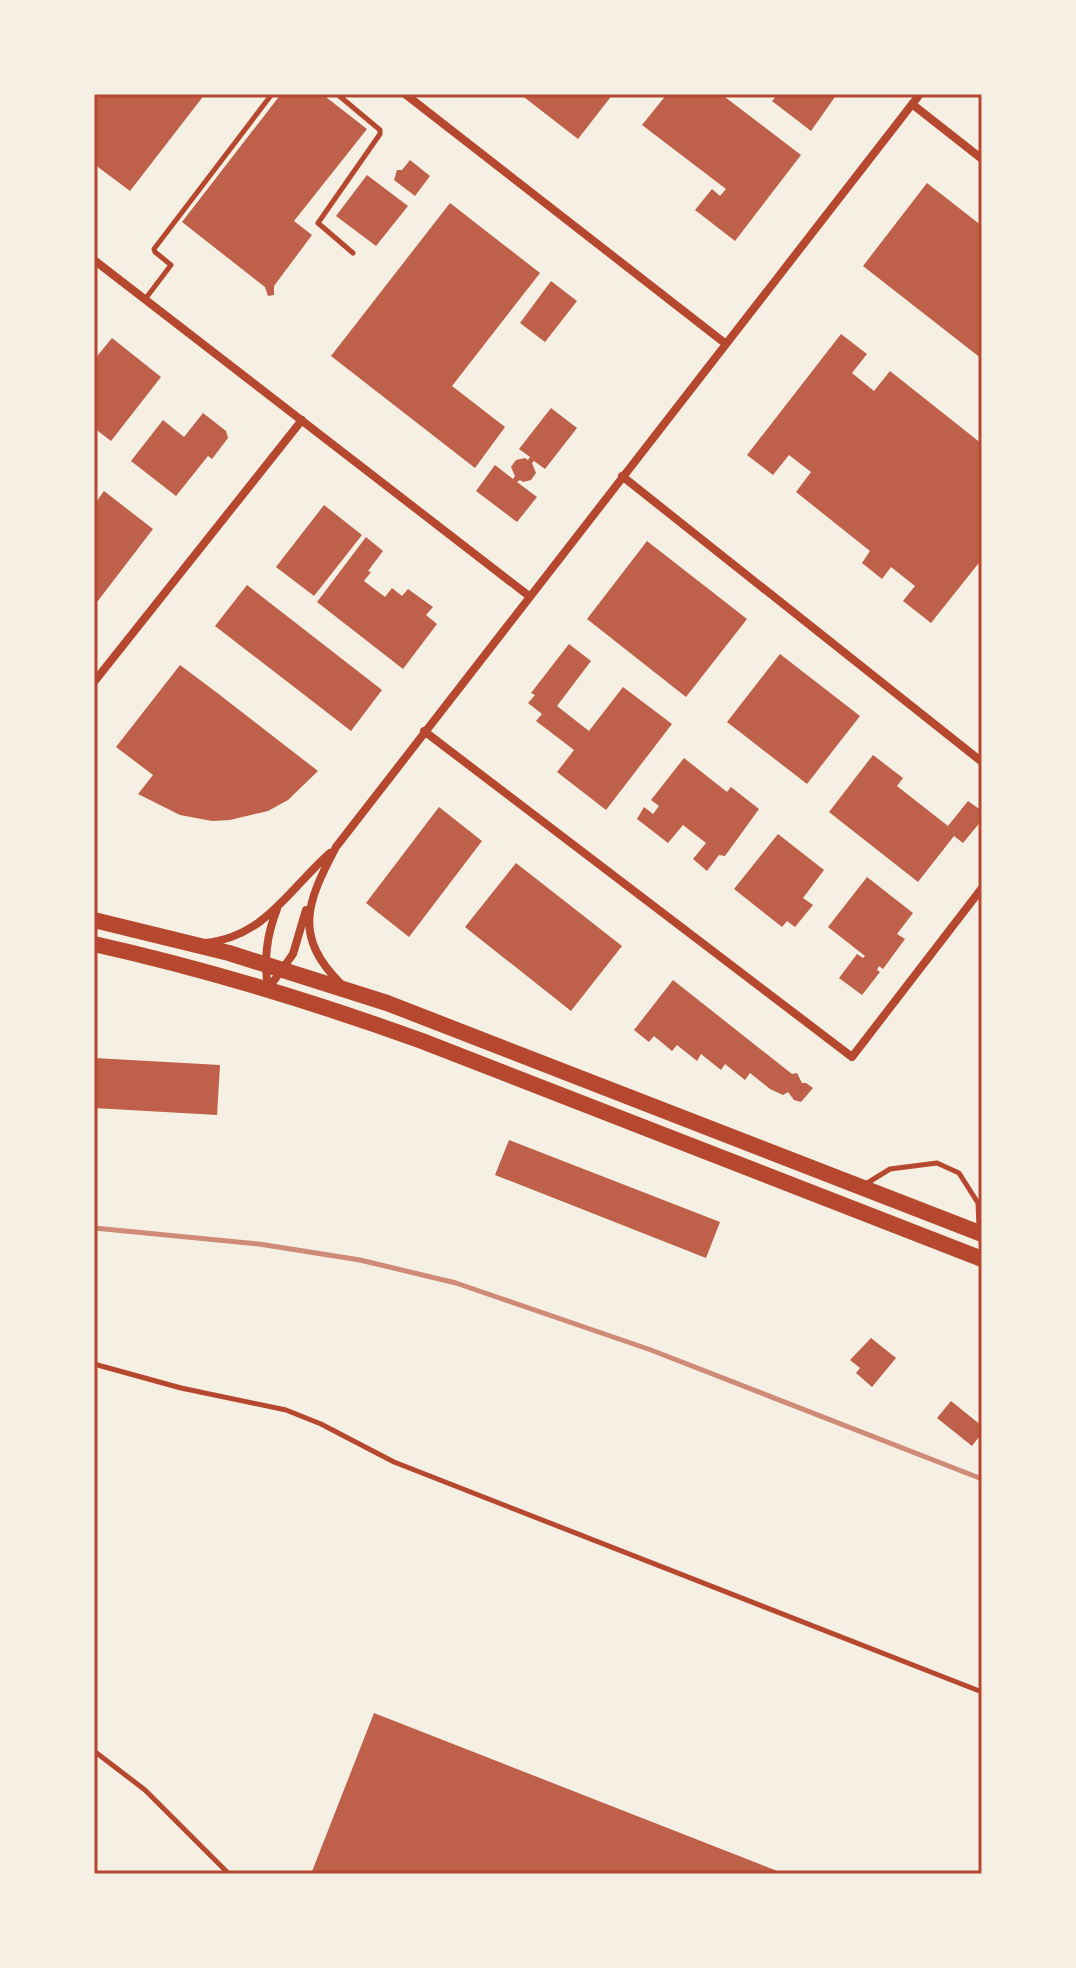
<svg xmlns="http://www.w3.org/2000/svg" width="1076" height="1968" viewBox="0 0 1076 1968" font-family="'Playfair Display',serif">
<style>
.building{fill:#bf614a}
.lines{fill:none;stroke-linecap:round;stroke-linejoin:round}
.service{stroke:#b5482f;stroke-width:5}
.minor{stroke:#b5482f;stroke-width:8}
.primary{stroke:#b5482f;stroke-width:16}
.rail{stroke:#cf8b77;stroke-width:5}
.neatline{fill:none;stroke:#b5482f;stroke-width:3}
</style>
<rect width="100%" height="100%" fill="#f6efe4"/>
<path class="building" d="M94 94H205L130 191 94 164Z
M281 94H322L367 129 294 221 312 235 274 286V295L268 296 265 287 182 222Z
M520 94H613L578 139Z
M667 94H721L801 155 735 241 695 210 712 189 720 196 726 189 642 125Z
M778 94H837L811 131 772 101Z
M410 160 430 176 415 196 394 180 397 170H402Z
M367 175 408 206 376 246 336 216Z
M927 183 982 226V359L863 266Z
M450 203 540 273 452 386 505 427 475 468 331 356Z
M551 281 577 301 545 342 520 323Z
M841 334 867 354 852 373 874 391 890 371 982 444V559L931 623 903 601 915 586 891 567 882 579 862 563 870 551 796 492 811 472 789 455 773 475 747 455Z
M112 338 161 377 111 441 94 428V360Z
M551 408 577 428 545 469 534 461 532 463 536 473 531 480 523 482 520 480 517 482 537 497 517 522 476 491 495 465 513 479 515 476 511 467 516 460 525 458 528 460 530 457 519 449Z
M203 413 226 431 228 438 212 459 208 456 176 496 131 461 163 420 184 437Z
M104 491 153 529 94 606V505Z
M324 505 362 535 314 596 276 567Z
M366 537 383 551 368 571 371 572 364 581 385 597 392 588 402 596 408 589 433 607 426 615 437 624 403 669 317 602Z
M647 541 747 619 686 697 587 619Z
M247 585 382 690 351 731 215 626Z
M569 644 591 661 557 706 589 731 623 687 672 724 606 810 557 772 574 750 536 721 542 714 528 703 535 695 531 693Z
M780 654 860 716 807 784 727 722Z
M180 665 216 692 318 771 288 800 268 811 230 820 212 821 180 815 138 794 153 775 116 747Z
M873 755 903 778 897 786 948 826 968 801 982 811V820L963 843 954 836 918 882 829 812Z
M684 758 727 792 731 787 759 809 725 856 719 855 707 871 693 859 706 843 683 825 668 843 637 819 644 807 653 814 659 806 651 800Z
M439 807 482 841 409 937 366 903Z
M778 834 824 870 803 898 813 905 795 927 787 921 782 927 734 889Z
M516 863 622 946 571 1011 465 927Z
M867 877 913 913 897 934 905 939 883 969 879 966 877 970 880 972 862 995 839 978 857 954 863 958 865 956 828 927Z
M673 980 792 1074 797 1073 802 1083H806L813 1088 801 1102 794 1100 788 1092 783 1095 770 1089 750 1073 745 1080 725 1064 721 1070 701 1054 697 1061 677 1045 672 1051 654 1036 649 1042 634 1030Z
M94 1058 220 1065 217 1115 94 1108Z
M509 1140 720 1222 706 1258 495 1175Z
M871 1338 896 1358 872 1387 856 1373 860 1368 850 1360Z
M951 1401 982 1426V1433L972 1446 937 1418Z
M374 1713 785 1874H311Z"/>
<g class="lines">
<path class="service" d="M337 94 380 130V134L318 223 353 253
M146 298 171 265 155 252 154 249 272 94
M864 1185 890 1169 937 1163 959 1173 978 1203 979 1228
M94 1364 181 1388 286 1410 321 1424 394 1462 982 1692
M94 1751 145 1790 229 1874"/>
<path class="minor" d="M405 94 726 344
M912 104 982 159
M94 260 529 596
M622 476 982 762
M94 682 302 420
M424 731 852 1057 982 888
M205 943C265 937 289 889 330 853
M342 985C292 936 307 902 336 847L920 94
M268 989 293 954 306 910
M268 989C264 960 266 937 277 909"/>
<path class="primary" d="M94 920 229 953 387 1003 982 1234
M94 944C206 969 314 1002 422 1041L982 1259"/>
<path class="rail" d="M94 1228 259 1244 360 1260 456 1283 651 1350 982 1479"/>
</g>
<rect width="1076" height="1968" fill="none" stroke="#f6efe4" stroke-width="192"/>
<rect x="96" y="96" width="884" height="1776" class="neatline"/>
</svg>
